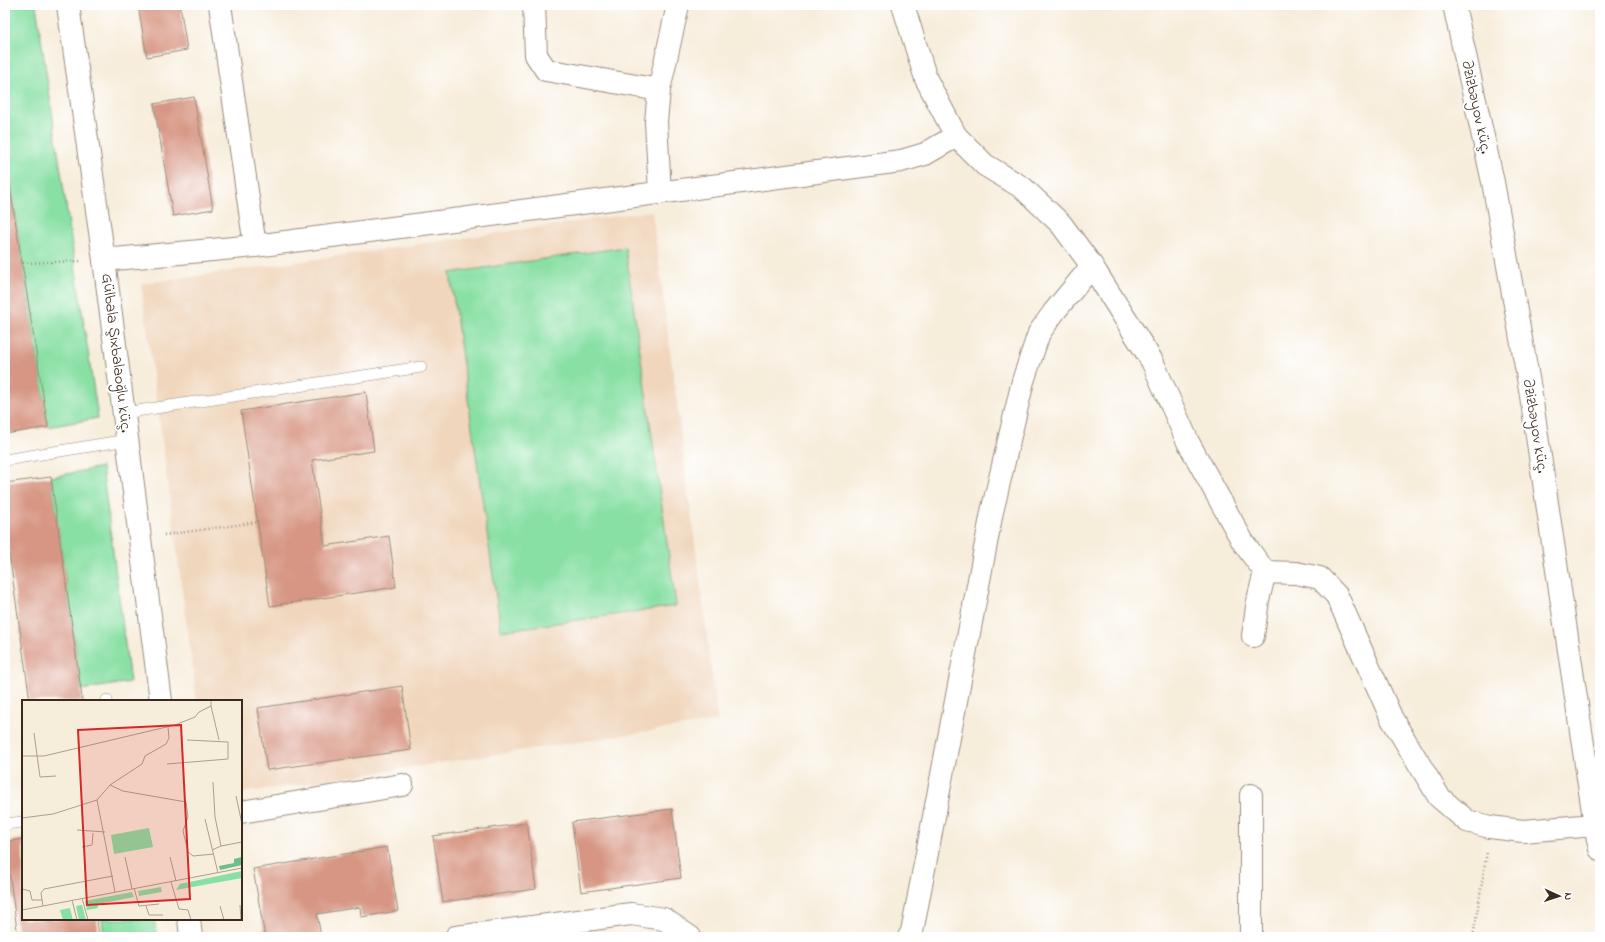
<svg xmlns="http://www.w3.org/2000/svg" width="1605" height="942" viewBox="0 0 1605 942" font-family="'Indie Flower',sans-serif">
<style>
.built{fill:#f0d6bc}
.green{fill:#89e0a4;stroke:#628561}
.building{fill:#d79683}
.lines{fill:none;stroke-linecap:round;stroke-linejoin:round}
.service-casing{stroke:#998c7c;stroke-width:12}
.minor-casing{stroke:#998c7c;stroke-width:24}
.secondary-casing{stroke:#998c7c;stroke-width:24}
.path{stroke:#998c7c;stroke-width:2.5;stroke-dasharray:1 3;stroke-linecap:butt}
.service{stroke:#fff;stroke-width:11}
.minor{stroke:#fff;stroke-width:22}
.secondary{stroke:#fff;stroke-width:22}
.labels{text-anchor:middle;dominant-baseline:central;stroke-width:4;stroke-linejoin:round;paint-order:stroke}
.street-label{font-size:16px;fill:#3b2a1e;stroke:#fff}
.inset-road{fill:none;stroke:#ac9f8f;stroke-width:1}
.view{fill:#d62828;fill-opacity:0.15;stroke:#d62828;stroke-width:2}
.inset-edge{fill:none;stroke:#3b2a1e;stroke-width:2}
</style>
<rect width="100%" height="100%" fill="#fff"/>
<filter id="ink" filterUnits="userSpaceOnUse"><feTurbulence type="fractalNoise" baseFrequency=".025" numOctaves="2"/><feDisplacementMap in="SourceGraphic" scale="8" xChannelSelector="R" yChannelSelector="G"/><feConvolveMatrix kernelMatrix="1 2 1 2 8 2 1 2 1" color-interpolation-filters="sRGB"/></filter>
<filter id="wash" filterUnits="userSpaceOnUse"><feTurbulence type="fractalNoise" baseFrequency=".012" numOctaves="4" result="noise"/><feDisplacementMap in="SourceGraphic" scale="16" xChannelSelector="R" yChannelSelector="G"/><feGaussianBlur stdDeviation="0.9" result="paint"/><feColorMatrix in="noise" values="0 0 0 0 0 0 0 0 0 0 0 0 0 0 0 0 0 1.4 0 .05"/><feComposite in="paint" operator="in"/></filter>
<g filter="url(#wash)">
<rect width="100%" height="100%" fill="#f7eddb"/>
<path class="built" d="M652 211 718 721 241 793V701H197L141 284Z"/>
<path class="green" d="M5 5H36L98 418 48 427 5 151Z
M625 247 676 606 501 631 450 273Z
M102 467 130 682 81 690 51 477Z
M102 919H154L157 937H104Z"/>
<g id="blocks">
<path class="building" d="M138 5H180L187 50 147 57Z
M194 97 213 209 173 216 154 104Z
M5 156 48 427 5 434Z
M366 392 374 451 312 460 325 546 389 536 396 587 270 606 241 411Z
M51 477 81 690 82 701H30L5 524V483Z
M402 686 411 750 267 770 258 708Z
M672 809 681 878 581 892 572 822Z
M527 823 536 889 443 902 433 836Z
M23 839V919H97L99 937H18L5 842Z
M387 847 398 911 361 917 360 907 317 914 321 937H265L253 869Z"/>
</g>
</g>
<g filter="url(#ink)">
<use href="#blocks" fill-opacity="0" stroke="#998c7c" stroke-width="1"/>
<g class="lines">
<g class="service-casing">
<path id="service" d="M124 413 421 367
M5 460 127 440
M107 700V701
M5 824 23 822"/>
</g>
<g class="minor-casing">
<path id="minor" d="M220 5 255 246
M534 5 536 55 546 70 659 90
M903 5 926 79 956 136 985 165 1023 188 1061 224 1092 266 1152 361 1188 442 1243 542 1265 572 1296 573 1320 578 1337 596 1392 719 1439 797 1467 821 1490 827 1523 831 1595 825
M1454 5 1493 182 1530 389 1595 825 1600 849
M660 193 656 122 659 90 678 5
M104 260 255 246 901 161 925 154 956 136
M1253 636 1258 600 1265 572
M241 812 402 785
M456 937 631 914 664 919 690 937
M909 937 912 932 992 512 1023 381 1039 333 1054 312 1092 266
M1251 937V795"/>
</g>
<g class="secondary-casing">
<path id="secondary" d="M68 5 104 260 161 701
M189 919 191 937"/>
</g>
<path class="path" d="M23 263 80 261
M164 535 258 522
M1473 937 1487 852"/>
<use href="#service" class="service"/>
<use href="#minor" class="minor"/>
<use href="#secondary" class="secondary"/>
</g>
</g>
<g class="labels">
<g class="street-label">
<text transform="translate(1476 107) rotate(78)">Əzizbəyov küç.</text>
<text transform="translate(116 353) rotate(83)">Gülbala Şıxbalaoğlu küç.</text>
<text transform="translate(1535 426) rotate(81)">Əzizbəyov küç.</text>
</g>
</g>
<g transform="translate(22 700)">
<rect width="220" height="220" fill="#f7eddb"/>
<path d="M127 128 131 147 92 154 89 135ZM220 171V178L154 190 158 184ZM139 187 140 192 117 196 116 191ZM110 192 112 197 76 204V208L65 210 63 201ZM60 205 64 220H57L54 206ZM48 208 51 220H41L38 210Z" fill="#89e0a4"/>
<path d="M220 157V165L198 170 197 166 212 163V159Z" fill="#6ebe8a"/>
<path class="inset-road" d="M189 6 197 40M12 33 18 77 34 76M0 56H22L153 25 173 17 177 12 189 6V0M145 64 206 59V42L165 40M191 82 193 117 199 146M88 85 101 91 164 102 166 117 161 131 166 152 171 156 192 154M214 96 220 124M75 100 93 192M0 118 31 114 75 100 88 85 120 64 123 56 144 44 147 38 146 27M183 119 196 173M55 130 83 132M60 147 70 145 71 133M190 150 199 146 220 142M103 157 110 189M148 157 154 181M149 182 157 209 166 210 169 220M112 188 117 206 137 204M0 189 8 191 10 200H20M60 198 66 220M50 200 55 220M218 205 219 220M21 206 19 193 22 189 91 176M124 206 127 215H141M198 206 202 220M0 210 220 168"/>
<path class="view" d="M159 25 168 199 65 205 56 30Z"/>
<rect width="220" height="220" class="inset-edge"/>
</g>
<rect width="1605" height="942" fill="none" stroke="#fff" stroke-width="20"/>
<g transform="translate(1559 896) rotate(93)" stroke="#ffffff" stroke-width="3" paint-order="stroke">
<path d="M0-3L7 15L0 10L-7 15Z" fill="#3b2a1e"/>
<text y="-6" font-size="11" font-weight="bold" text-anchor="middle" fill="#3b2a1e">N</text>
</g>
</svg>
